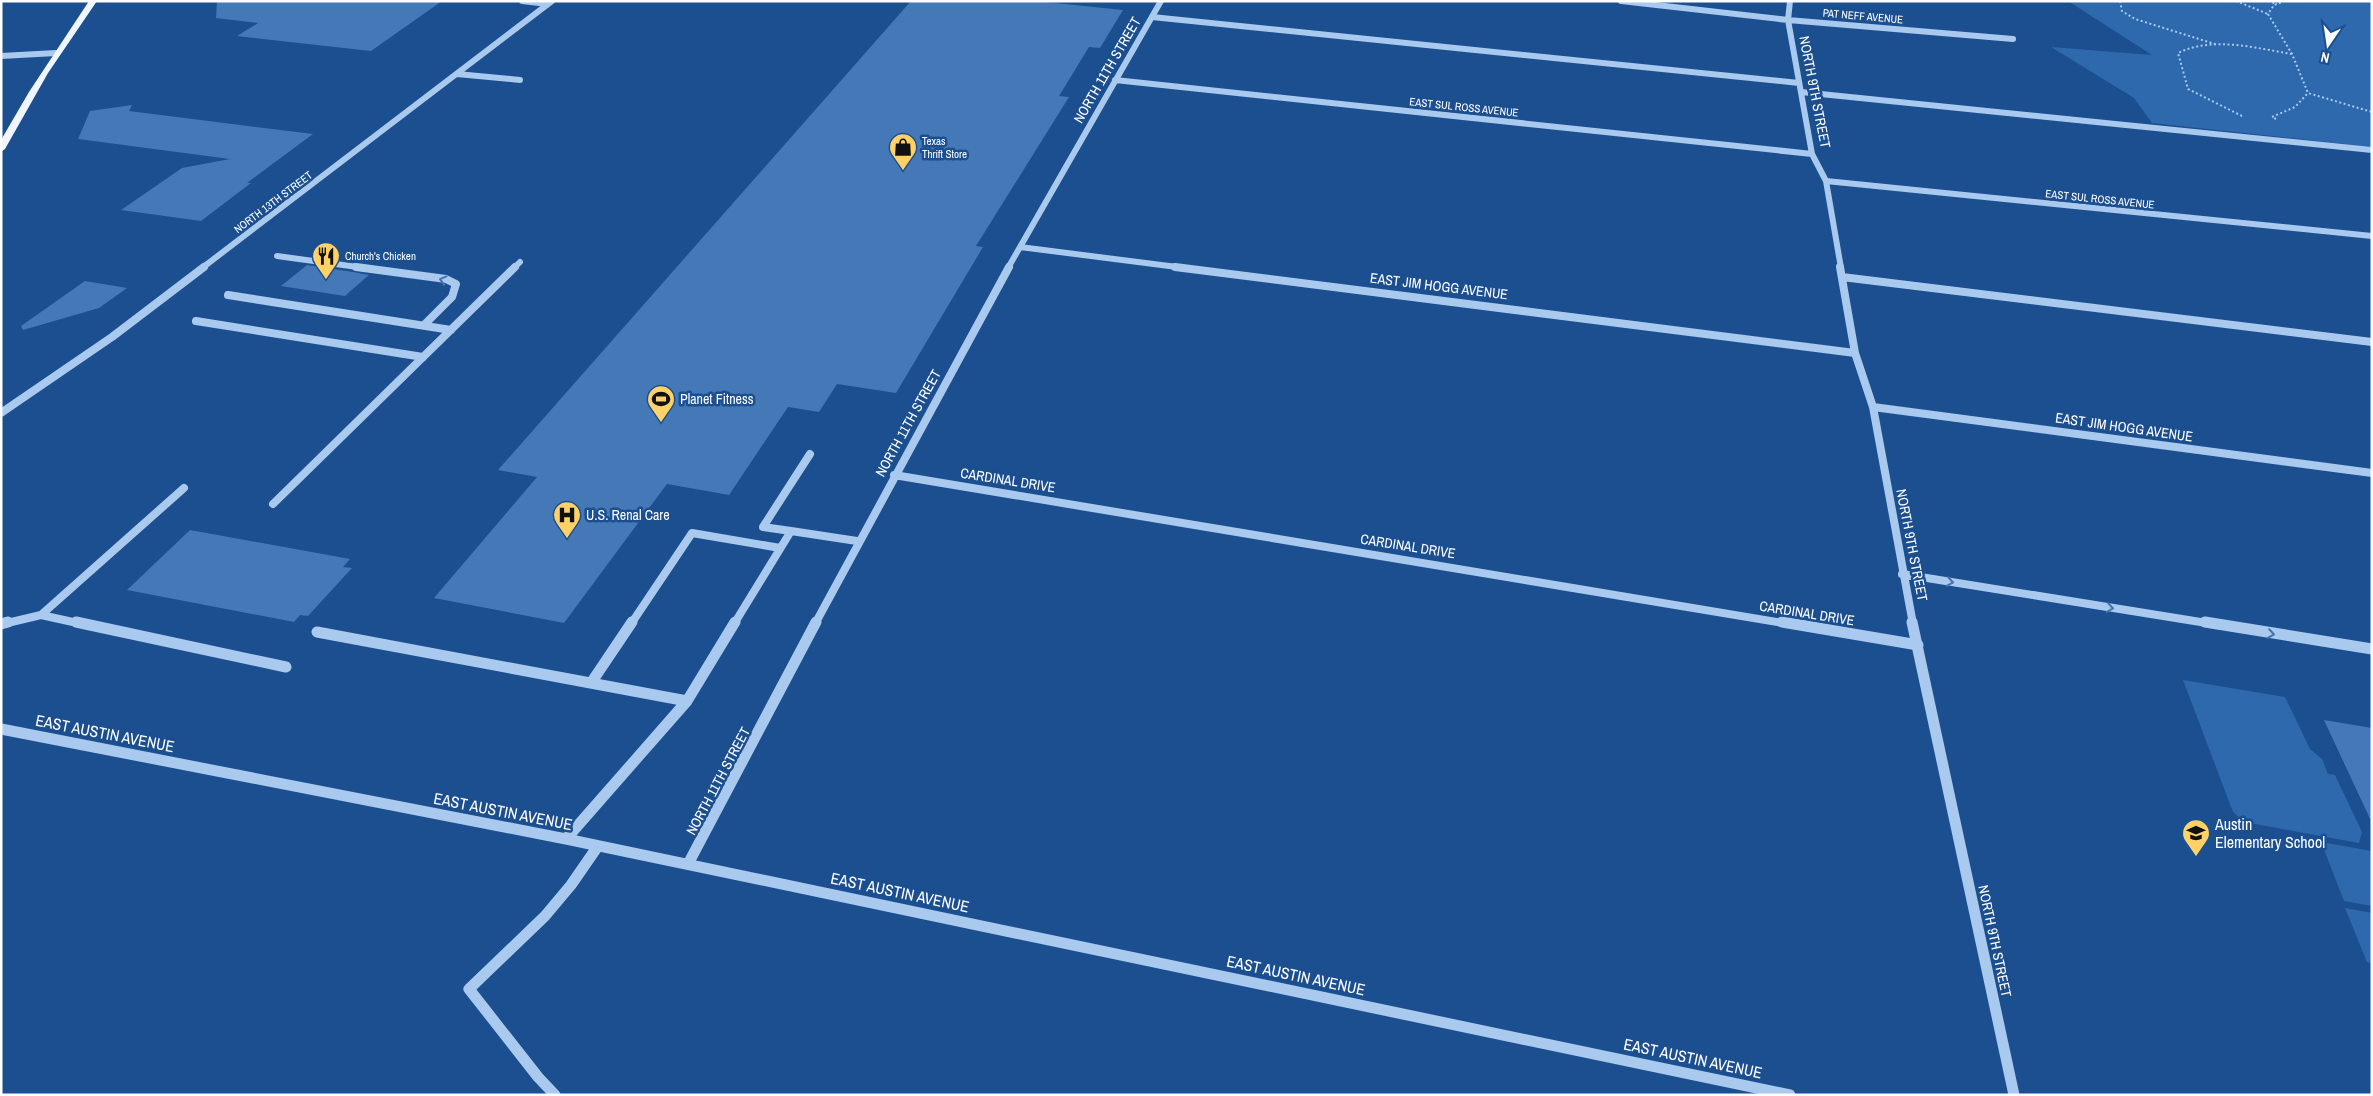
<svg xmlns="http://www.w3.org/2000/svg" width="2373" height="1096" viewBox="0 0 2373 1096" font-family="'Archivo Narrow',sans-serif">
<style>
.green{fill:#2e69ad}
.building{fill:#4478b7}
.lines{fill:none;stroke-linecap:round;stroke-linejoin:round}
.path{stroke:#a9c9ee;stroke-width:2;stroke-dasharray:2 2.5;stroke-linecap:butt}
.minor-far2{stroke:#a9c9ee;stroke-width:6}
.minor-far1{stroke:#a9c9ee;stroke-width:8}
.minor{stroke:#a9c9ee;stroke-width:11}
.major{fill:#f0f6ff;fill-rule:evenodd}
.oneway{stroke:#4674ac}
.labels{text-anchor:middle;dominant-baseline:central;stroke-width:5;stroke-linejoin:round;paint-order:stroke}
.far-street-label{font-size:11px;fill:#fff;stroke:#1b4f8f}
.far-poi-label{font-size:11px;fill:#fff;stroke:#1b4f8f;text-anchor:start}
.street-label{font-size:14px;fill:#fff;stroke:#1b4f8f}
.poi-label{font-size:14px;fill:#fff;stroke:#1b4f8f;text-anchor:start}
.near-street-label{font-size:16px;fill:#fff;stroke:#1b4f8f}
.near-poi-label{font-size:16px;fill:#fff;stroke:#1b4f8f;text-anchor:start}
</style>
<rect width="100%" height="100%" fill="#1b4f8f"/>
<path class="green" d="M2068 1H2372V147L2152 123 2134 98 2051 47 2152 55Z
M2183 680 2285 697 2310 749 2322 759 2328 774 2335 775 2362 832 2359 843 2244 822 2233 812Z
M2321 842 2372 851V906L2344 901Z
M2345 908 2372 913V963L2367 962Z"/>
<path class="building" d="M217 1H442L371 51 237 36 258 23 216 18Z
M911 1H1036L1123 10 1100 48 1089 47 1059 96 1069 97 976 246 983 247 896 393 837 384 819 412 788 407 729 495 667 484 564 623 434 598 537 477 498 470Z
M132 105 129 111 313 134 247 183H251L201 221 121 210 182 168 230 159 78 139 90 111Z
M307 265 353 272 369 275 345 296 281 286Z
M85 281 127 288 99 308 23 330 21 326Z
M190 530 350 559 343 567 352 568 308 616 300 615 294 622 127 590Z
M2324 720 2372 728V823L2351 778Z"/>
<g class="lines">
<path class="path" d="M2120 1 2122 11 2135 19 2215 44
M2236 1 2268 14
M2268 1 2277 4
M2285 1 2274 5 2268 14 2292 54 2308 93 2372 112
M2242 116 2188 89 2178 53C2213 36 2255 48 2292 54
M2276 119 2272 117 2295 107 2308 93"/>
<path class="minor-far2" d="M522 1 548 4
M1621 1 1788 20 2013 39
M1790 1 1788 20 1812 154 1826 181 1841 268
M1152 17 1799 83
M1 56 56 53
M457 74 520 80
M1115 80 1812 154
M1801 92 2372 150
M1826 181 2372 236
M1020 247 1185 268
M277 256 365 268
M202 268 552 1
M514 268 520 262
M1008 268 1161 1"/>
<path class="minor-far1" d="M356 267 446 279 456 284 452 297 424 325
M1175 267 1855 353
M1840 267 1855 353 1873 407 1913 624
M1842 277 2372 342
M228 295 451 330
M196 321 423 357
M1873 407 2372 473
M1 413 112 337 204 267
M894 475 1789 624
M273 504 515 267
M791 531 763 527 810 454
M1902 574 2213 624
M3 624 41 615
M82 624 41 615 184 488
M631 624 692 533 780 548
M734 624 791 531 857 541
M815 624 1009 267"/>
<path class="minor" d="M76 622 286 667
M1782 622 1918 645
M1912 622 2014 1095
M2205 622 2372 649
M1 624 8 622
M317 632 687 701 566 839
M591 683 632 622
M687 701 735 622
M1 729 566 839 1790 1095
M688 864 816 622
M555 1095 538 1077 469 989 545 916 571 885 598 846"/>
<path class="major" d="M89 1H97L48 73 5 149 1 152V140L29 92Z"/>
</g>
<defs><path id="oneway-chevron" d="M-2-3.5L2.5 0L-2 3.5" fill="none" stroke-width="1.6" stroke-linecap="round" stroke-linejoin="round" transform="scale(1.25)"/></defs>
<g class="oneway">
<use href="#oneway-chevron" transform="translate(443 280) rotate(-165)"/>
<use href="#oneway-chevron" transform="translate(1950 582) rotate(9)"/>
<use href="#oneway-chevron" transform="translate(2110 608) rotate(9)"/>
<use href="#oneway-chevron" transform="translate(2271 634) rotate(9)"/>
</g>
<defs>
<g id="shop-pin" transform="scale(1.4375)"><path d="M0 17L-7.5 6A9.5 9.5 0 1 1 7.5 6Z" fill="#ffd166" stroke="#1b4f8f"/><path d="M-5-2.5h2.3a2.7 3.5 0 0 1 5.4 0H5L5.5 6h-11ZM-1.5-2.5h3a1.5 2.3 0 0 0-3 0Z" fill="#111"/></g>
<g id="restaurant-pin" transform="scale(1.4375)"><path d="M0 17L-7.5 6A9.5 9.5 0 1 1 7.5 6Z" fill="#ffd166" stroke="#1b4f8f"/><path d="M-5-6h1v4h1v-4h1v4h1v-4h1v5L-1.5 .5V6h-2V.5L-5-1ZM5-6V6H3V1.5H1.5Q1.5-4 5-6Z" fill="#111"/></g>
<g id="stadium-pin" transform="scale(1.4375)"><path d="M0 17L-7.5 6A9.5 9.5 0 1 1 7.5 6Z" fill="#ffd166" stroke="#1b4f8f"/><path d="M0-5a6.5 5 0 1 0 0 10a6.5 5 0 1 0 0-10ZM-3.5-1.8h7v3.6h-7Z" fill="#111"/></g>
<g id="hospital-pin" transform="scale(1.4375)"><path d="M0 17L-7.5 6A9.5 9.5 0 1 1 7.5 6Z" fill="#ffd166" stroke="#1b4f8f"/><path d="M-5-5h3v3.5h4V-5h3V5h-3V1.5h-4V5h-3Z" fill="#111"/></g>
<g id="school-pin" transform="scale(1.4375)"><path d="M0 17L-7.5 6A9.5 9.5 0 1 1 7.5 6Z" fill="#ffd166" stroke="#1b4f8f"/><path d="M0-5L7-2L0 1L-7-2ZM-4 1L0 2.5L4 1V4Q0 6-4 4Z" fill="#111"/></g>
</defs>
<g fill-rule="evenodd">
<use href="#shop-pin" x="903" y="147"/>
<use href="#restaurant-pin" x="326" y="256"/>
<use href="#stadium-pin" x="661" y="399"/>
<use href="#hospital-pin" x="567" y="515"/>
<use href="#school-pin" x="2196" y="833"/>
</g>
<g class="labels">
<g class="far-street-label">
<text transform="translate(1863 16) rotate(5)">PAT NEFF AVENUE</text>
<text transform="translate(1464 107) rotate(6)">EAST SUL ROSS AVENUE</text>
<text transform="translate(2100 199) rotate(6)">EAST SUL ROSS AVENUE</text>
<text transform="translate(273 202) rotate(-37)">NORTH 13TH STREET</text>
</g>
<g class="far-poi-label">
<text x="922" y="141">Texas<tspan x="922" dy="13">Thrift Store</tspan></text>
<text x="345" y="256">Church's Chicken</text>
</g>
<g class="street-label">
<text transform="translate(1107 70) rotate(-60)">NORTH 11TH STREET</text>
<text transform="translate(1815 92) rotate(79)">NORTH 9TH STREET</text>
<text transform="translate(1439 286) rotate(7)">EAST JIM HOGG AVENUE</text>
<text transform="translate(908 423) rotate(-61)">NORTH 11TH STREET</text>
<text transform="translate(2124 427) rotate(8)">EAST JIM HOGG AVENUE</text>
<text transform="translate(1008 480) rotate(9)">CARDINAL DRIVE</text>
<text transform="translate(1912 545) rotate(79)">NORTH 9TH STREET</text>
<text transform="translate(1408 546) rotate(9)">CARDINAL DRIVE</text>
<text transform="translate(1807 613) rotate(9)">CARDINAL DRIVE</text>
<text transform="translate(718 781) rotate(-62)">NORTH 11TH STREET</text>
<text transform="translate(1995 941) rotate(78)">NORTH 9TH STREET</text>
</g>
<g class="poi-label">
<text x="680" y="399">Planet Fitness</text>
<text x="586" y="515">U.S. Renal Care</text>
</g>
<g class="near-street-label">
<text transform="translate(105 733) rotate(11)">EAST AUSTIN AVENUE</text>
<text transform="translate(503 811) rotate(11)">EAST AUSTIN AVENUE</text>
<text transform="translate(900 892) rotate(12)">EAST AUSTIN AVENUE</text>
<text transform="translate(1296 975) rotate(12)">EAST AUSTIN AVENUE</text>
<text transform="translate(1693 1058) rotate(12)">EAST AUSTIN AVENUE</text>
</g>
<g class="near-poi-label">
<text x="2215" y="824">Austin<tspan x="2215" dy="18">Elementary School</tspan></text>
</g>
</g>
<rect width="2373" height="1096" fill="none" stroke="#ffffff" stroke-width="5"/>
<g transform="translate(2328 45) rotate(193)" stroke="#1b4f8f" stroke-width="4" paint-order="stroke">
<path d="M0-4L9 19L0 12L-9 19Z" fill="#ffffff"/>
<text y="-8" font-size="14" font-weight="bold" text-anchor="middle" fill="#ffffff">N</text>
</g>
</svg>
